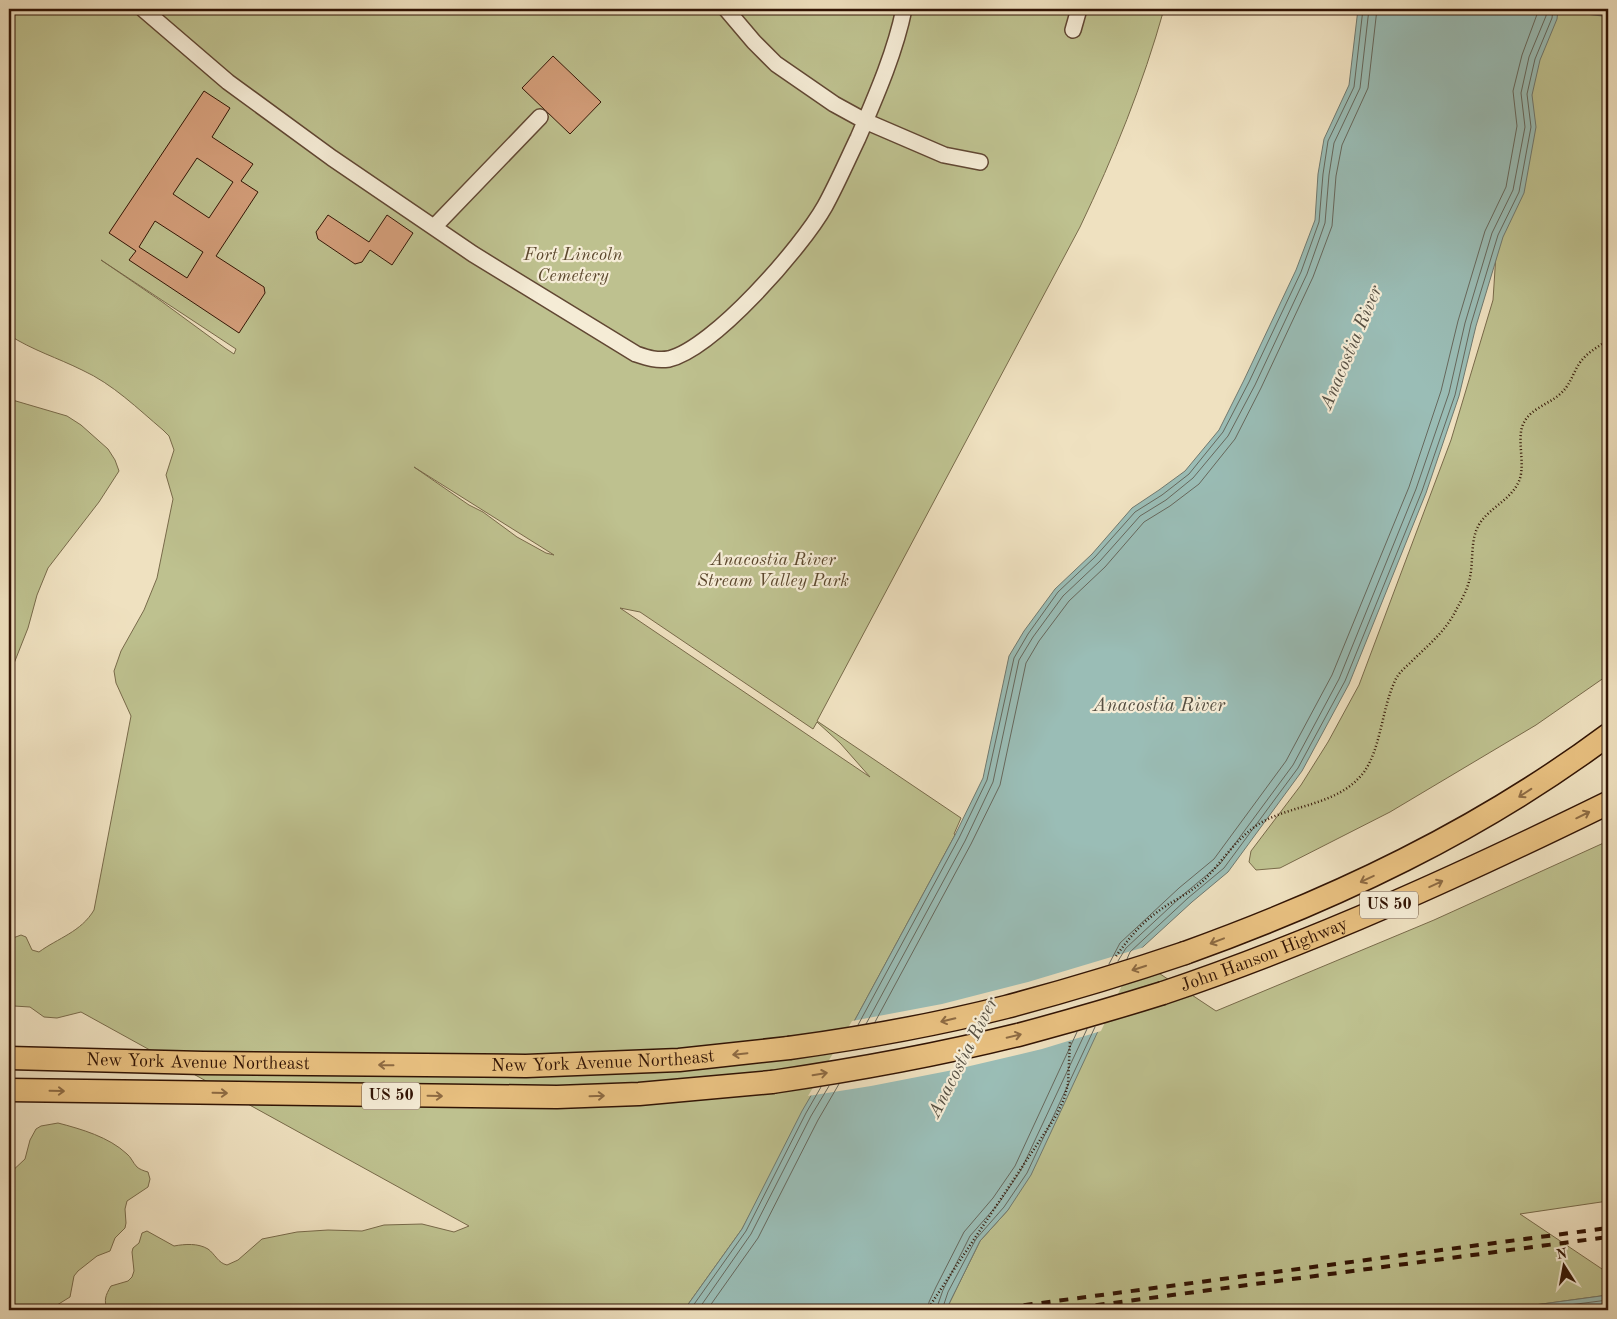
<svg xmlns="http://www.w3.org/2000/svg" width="1617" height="1319" viewBox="0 0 1617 1319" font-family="'Old Standard TT',serif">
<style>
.green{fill:#bec18f;stroke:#786a4a;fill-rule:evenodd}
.water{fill:#9abdb6;stroke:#70796f}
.pier{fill:#efe1c0}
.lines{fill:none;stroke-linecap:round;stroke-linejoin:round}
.shore{stroke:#66685d;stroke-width:1}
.stream{stroke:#70796f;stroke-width:4.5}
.building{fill:#d49e7a;stroke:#321404;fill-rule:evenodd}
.minor-casing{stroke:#614733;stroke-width:18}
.highway-casing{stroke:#321404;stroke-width:25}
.path{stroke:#321404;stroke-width:2.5;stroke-dasharray:1 2.5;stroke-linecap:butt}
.minor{stroke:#f5ecd6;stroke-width:15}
.highway{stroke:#e8c080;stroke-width:22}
.rail{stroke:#321404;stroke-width:4;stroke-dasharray:9 9;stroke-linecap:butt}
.highway-bridge-casing{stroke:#321404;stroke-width:25;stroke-linecap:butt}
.highway-bridge{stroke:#e8c080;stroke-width:22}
.oneway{stroke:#8d6a42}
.labels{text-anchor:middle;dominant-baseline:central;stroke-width:4.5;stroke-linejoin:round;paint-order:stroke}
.shield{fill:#f5ecd6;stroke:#6c5543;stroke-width:1}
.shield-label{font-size:16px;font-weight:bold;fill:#321404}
.park-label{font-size:18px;font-style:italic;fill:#5c482e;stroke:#f5ecd6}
.street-label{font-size:18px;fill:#321404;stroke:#f5ecd6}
.water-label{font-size:19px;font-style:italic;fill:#564f42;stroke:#f5ecd6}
</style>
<rect width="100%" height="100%" fill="#efe1c0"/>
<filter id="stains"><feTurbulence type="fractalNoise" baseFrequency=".004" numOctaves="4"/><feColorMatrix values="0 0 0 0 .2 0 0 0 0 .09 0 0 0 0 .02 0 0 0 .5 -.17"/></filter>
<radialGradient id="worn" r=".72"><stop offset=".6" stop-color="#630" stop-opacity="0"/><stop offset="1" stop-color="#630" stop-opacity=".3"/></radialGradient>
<path class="green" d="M9 9H1164C1143 84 1114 156 1080 227L817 721 961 818 954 834 955 835 742 1229 684 1310H107C104 1300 105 1296 111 1286L128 1281 132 1277 134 1271 132 1252 133 1248 139 1243 142 1233 147 1231 174 1246C185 1244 198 1243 208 1249 215 1254 218 1263 227 1265L238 1260 262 1239 297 1232 328 1230 362 1231 384 1225 422 1224 454 1232 469 1226 81 1012 57 1018 44 1017 30 1007 14 1006 9 1003V950L13 938 21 935 26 937 32 950 39 952C58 938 81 932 94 910L131 716 116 683 114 671 121 651 144 610 157 578 173 499 166 475 174 450 169 436 163 430C138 409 113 384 82 370 58 358 32 350 9 335ZM101 260 236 349 234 354 225 348 161 301ZM414 467 554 555 546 553 517 537 483 512 469 505ZM620 608 640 612 813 729 817 722 840 743 870 777Z
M1512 9H1608V675L1536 725 1390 812 1280 868 1256 870 1249 862 1251 851 1301 785 1328 742 1359 685 1451 440 1493 300Z
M9 399 67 416 81 425 108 449 115 460 119 471 99 502 48 568 37 595 28 628 9 676Z
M1608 841V1201L1520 1214 1608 1273V1295L1498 1310H946L980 1241 1008 1210 1133 956 1216 1011 1434 920Z
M58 1123C81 1129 109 1137 127 1154 131 1157 133 1163 137 1167 139 1169 144 1171 148 1172L150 1179 148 1187 127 1201 125 1209 126 1223 125 1228 115 1238 110 1251 97 1256 78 1271 74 1276 70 1297 49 1310H9V1174L25 1159 30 1140 36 1129 41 1126Z"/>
<path class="water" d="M1358 9H1558L1557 19 1540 60 1532 95 1536 127 1524 193 1503 237 1476 326 1459 396 1426 493 1349 684 1302 771 1228 872 1192 902 1133 956 1031 1175 1008 1210 980 1241 946 1310H684L742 1229 802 1111 850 1029 955 835 983 778 1009 656 1024 631 1055 589 1092 554 1132 508 1159 490 1185 471 1219 430 1244 380 1296 270 1315 220 1318 174 1324 139 1349 85Z
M1608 1295V1310H1498Z"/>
<path class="pier" d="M1148 946 1135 957 1101 1031 1042 1049 953 1070 871 1086 808 1096 852 1021 942 1004 1028 982Z"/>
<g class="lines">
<path class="shore" d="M1127 959 1130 952 1188 898 1224 868 1298 768 1345 681 1422 491 1455 395 1471 324 1498 235 1519 192 1531 127 1527 94 1535 59 1552 18 1553 9
M1118 961 1126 948 1184 894 1220 864 1293 765 1339 679 1416 489 1449 393 1465 323 1492 233 1513 190 1525 127 1521 93 1529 57 1546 16 1547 9
M1109 964 1120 943 1179 888 1214 859 1286 761 1332 675 1409 487 1441 391 1458 321 1485 231 1506 187 1517 126 1513 91 1522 55 1539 9
M875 1022 971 844 1000 785 1026 663 1039 641 1069 601 1105 567 1144 522 1170 506 1199 484 1235 439 1261 388 1313 277 1332 226 1336 176 1342 145 1368 88 1377 9
M866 1024 965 841 993 782 1019 660 1033 637 1063 596 1100 561 1140 516 1166 500 1193 478 1228 436 1255 385 1307 274 1325 223 1329 175 1334 143 1360 88 1369 9
M858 1025 959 838 987 780 1014 658 1028 634 1058 592 1095 557 1135 512 1162 495 1189 474 1223 432 1249 382 1301 272 1319 222 1323 174 1328 141 1354 87 1363 9
M690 1310 746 1231 806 1113 821 1087
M698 1310 751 1234 811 1116 829 1086
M707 1310 758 1238 818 1120 839 1084
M928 1310 929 1302 936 1287 964 1232 993 1198 1015 1166 1077 1032
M936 1310 943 1290 970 1236 999 1203 1021 1170 1087 1029
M942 1310 948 1292 976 1239 1004 1207 1027 1173 1095 1027
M1530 1310 1608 1300"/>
<path class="stream" d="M1561 9 1608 15"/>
</g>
<path class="building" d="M553 56 601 102 570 134 522 88Z
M204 91 230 108 212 137 253 164 241 181 258 192 216 256 264 287 265 293 239 333 129 260 136 251 109 233ZM197 158 233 182 209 218 173 194ZM155 221 203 252 187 278 139 247Z
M328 215 369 242 387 215 413 233 392 265 370 250 362 262 355 264 318 239 316 232Z"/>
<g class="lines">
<g class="minor-casing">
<path id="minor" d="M143 9 228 82 332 158 473 254 636 354C648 358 657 361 669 359 714 348 802 247 825 206 837 184 847 161 858 138 876 96 895 53 904 9
M726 9 754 42 776 64 834 104 865 121 944 155 980 162
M1073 30 1079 9
M434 227 540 117"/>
</g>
<g class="highway-casing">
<g id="highway">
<path d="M1185 953C1335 899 1479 831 1608 735"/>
<path id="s1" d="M1163 993C1317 941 1463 874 1608 803"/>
<path id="s2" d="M9 1058 203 1063 526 1066 679 1060 789 1048"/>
<path d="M9 1090 557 1097 639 1094 772 1082"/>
</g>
</g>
<path class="path" d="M1116 956C1128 940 1139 925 1156 913 1171 901 1190 894 1204 880 1224 860 1238 835 1264 821 1297 804 1340 804 1364 772 1381 748 1382 708 1395 681 1398 673 1405 668 1411 662 1427 646 1445 632 1455 612 1461 601 1468 589 1470 577 1473 563 1471 545 1476 531 1483 511 1507 503 1517 485 1527 469 1517 445 1522 427 1528 409 1546 406 1559 395 1570 386 1572 375 1579 364 1586 353 1598 347 1608 340
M927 1310 1056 1116 1064 1099 1068 1084 1070 1041"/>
<use href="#minor" class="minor"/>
<use href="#highway" class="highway"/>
<path class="rail" d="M988 1310 1608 1228
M1060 1310 1608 1237"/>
<g class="highway-bridge-casing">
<path id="highway-bridge" d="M789 1048C862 1038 935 1025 1006 1007 1066 991 1126 973 1185 953
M772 1082C855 1070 937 1055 1018 1035 1067 1022 1115 1008 1163 993"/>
</g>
<use href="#highway-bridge" class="highway-bridge"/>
</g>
<defs><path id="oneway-shaft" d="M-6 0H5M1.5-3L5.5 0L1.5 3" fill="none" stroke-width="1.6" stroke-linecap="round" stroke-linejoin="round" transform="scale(1.25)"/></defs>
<g class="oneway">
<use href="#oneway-shaft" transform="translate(1525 793) rotate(147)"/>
<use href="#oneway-shaft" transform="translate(1583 815) rotate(-26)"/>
<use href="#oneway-shaft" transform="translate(1367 879) rotate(155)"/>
<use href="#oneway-shaft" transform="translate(1436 884) rotate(-25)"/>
<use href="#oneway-shaft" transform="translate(1217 941) rotate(159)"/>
<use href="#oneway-shaft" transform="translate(1139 968) rotate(162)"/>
<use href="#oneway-shaft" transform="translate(948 1020) rotate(167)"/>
<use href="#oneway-shaft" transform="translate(1014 1036) rotate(-13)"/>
<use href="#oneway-shaft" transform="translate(740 1054) rotate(174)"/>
<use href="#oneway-shaft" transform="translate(386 1065) rotate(-179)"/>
<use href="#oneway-shaft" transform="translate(820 1074) rotate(-9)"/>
<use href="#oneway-shaft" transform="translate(57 1091) rotate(1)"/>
<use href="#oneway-shaft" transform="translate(220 1093) rotate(1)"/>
<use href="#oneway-shaft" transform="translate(435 1096) rotate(1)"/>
<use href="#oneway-shaft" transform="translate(597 1096) rotate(-2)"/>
</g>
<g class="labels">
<g class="shield">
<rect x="1360" y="891.5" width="58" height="27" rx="4"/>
<rect x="362" y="1082.5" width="58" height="27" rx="4"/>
</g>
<g class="shield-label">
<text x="1389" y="905">US 50</text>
<text x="391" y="1096">US 50</text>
</g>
<g class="park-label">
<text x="573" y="255">Fort Lincoln<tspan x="573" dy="21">Cemetery</tspan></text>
<text x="773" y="560">Anacostia River<tspan x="773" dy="21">Stream Valley Park</tspan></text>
</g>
<g class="street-label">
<text stroke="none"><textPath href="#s1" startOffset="108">John Hanson Highway</textPath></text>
<text stroke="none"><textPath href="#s2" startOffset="594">New York Avenue Northeast</textPath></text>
<text stroke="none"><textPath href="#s2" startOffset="189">New York Avenue Northeast</textPath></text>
</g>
<g class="water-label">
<text transform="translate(1352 348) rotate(-67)">Anacostia River</text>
<text x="1159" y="706">Anacostia River</text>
<text transform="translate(964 1058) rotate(-63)">Anacostia River</text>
</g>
</g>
<rect width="1617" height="1319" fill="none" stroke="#efe1c0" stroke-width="30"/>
<rect x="10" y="10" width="1597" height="1299" fill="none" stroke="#321404" stroke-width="2.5"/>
<rect x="15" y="15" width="1587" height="1289" fill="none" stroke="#321404"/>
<g transform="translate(1564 1266) rotate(349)" stroke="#f5ecd6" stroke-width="4" paint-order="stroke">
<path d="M0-4L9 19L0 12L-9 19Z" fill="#321404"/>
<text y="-8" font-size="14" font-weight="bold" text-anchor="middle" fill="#321404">N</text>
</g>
<rect width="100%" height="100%" filter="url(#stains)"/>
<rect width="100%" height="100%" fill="url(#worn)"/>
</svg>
